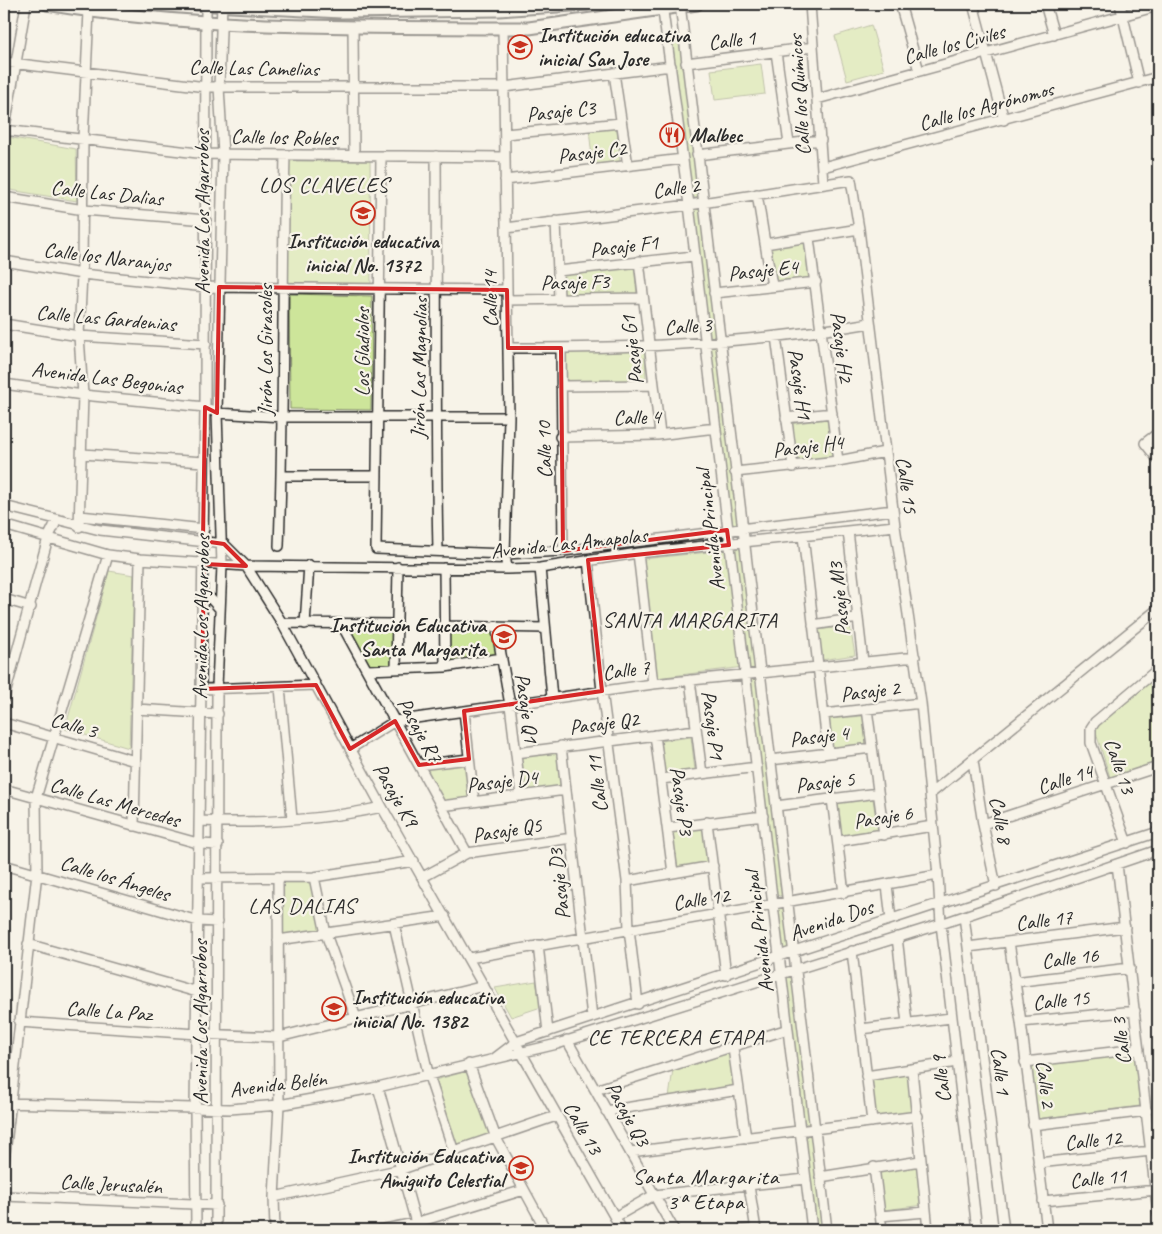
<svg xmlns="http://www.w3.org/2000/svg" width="1162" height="1234" viewBox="0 0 1162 1234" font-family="Caveat,sans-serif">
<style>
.green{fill:#cde59a;stroke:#7c8862}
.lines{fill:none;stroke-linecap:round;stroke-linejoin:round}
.minor-casing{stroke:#2b2b2b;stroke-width:12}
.major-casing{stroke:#2b2b2b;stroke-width:15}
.minor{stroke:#f7f3e8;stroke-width:9}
.major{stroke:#f7f3e8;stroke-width:11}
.marked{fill:none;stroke:#d62828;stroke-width:4;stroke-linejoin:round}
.labels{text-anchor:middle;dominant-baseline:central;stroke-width:4.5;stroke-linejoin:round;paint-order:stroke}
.poi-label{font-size:21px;font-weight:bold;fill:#2b2b2b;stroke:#f7f3e8;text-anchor:start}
.street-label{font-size:21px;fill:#2b2b2b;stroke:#f7f3e8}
.neighbourhood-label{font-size:22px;letter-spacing:1px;fill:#2b2b2b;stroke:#f7f3e8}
</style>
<rect width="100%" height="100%" fill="#f7f3e8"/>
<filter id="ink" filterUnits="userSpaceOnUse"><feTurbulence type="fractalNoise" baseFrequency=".02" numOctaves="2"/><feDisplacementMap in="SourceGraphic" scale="10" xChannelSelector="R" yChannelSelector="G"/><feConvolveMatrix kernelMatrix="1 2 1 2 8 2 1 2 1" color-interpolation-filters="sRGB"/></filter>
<g filter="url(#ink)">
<path class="green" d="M871 25 884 70 847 80 835 36Z
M676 34 679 38 698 188 699 195 696 198 690 195 672 38V35Z
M761 64 765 94 715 100 711 70Z
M617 128 620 163 593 167 589 129Z
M7 137 76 149 77 201 4 189Z
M289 161H370L371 284H288Z
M697 208 701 209 715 334 711 338 708 336 693 209Z
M806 242 812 280 774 284 770 246Z
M634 266 637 294 564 296 563 275Z
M289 294 372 296 371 410 290 409Z
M716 345 738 521 735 525 732 524 709 346Z
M643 351 645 353 646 379 644 381 563 382 564 352Z
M827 419 832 456 795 462 790 424Z
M737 548 741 550 756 667 753 670H748L734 550Z
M728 550 744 667 656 678 643 559Z
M109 571 134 575 129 748 65 729Z
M850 626 855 655 821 660 817 630Z
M392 628 393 666 367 667 350 631Z
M448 629H494L498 654 449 661Z
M1156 676 1158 677V765L1113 780 1110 777 1096 733 1097 725Z
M750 678 757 679 783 894 780 896 776 895Z
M863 716 866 744 830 748 827 719Z
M691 737 695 771 665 775 661 741Z
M555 752 557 754 560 786 557 789 525 793 521 756Z
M466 763 470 798 443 803 426 768Z
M873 799 878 832 841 838 836 803Z
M703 827 705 828 708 864 674 868 672 830Z
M281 881H311L321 929 283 934Z
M783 906 785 907 789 947 784 950 782 948 777 908Z
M786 975 793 976 810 1122 807 1124 803 1121Z
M536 981 541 1007 511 1017 495 988Z
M732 1050 737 1089 669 1098 673 1069Z
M1134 1050 1140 1106 1036 1119 1032 1063Z
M468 1071 491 1135 457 1145 435 1080Z
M910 1072 915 1114 874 1120 869 1078Z
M806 1135 812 1136 824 1230H815L804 1138Z
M919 1163 924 1205 883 1210 879 1169Z"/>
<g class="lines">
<g class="minor-casing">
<path id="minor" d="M662 4 689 205 812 1230
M680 4 827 1230
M810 4 823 183
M900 4 919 71
M973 4 1004 120
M1045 4 1054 35
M1120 4 1139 83
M353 27 354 155
M503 28 509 417 505 554 507 569
M776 52 789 144
M4 62 206 87H504L671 66
M686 63 813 47
M614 73 628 166
M817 99 1158 6
M4 130 206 154 505 157
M4 133 26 4
M505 134 621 123
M697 155 821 140
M381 156 376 549 505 554 563 551 893 510
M436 156C437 288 435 419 438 551
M823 167 1158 77
M505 180 683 159
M757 194 772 286
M4 197 84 210 206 220
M556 221 559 299
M506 228 689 205 851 180 859 229 895 526 921 703 938 875 941 924 977 1230
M809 238 838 461
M765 244 859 229
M4 261 82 274 206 287 507 290
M639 261 660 434
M558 271 694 256
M714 293 816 282
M507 300 643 298
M4 324 79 336 206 344
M776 336 793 467
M508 348C629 349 751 344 870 323
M561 348 563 551
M4 384 83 395 205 407 217 413 283 417H509
M561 386 653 385
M786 418 832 413
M1158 433 1145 443 1156 457 1158 455
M560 437 657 435 716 428
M82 454 204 462
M735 472 838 461 885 452
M281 476H377
M4 506 100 530 224 544 246 566 282 623 382 807 622 1230
M80 516 204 529
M4 525 108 555 140 559 246 566 507 569 540 568 638 553 895 526
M79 527 83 395 79 336 82 274 83 139 89 11
M848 531 863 662
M803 536 828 752
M279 546C284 415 282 285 285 155
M638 553 653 684
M588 560 602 691 627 881 629 929 638 1004
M444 568 445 667
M540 568 552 698
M203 597 210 598 220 609
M4 599 31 607
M282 623 397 624
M305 624 309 565
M342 625 467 853
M813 625 858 618
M445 626 545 628
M496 626 510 705 521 796
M396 669 398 567
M367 670 445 667 502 658
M690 680 702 774
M280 687 292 819
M202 689 316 685
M4 698 48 538 57 520
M136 709 218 714
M867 709 884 835
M464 711 474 802
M824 714 921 703
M4 723 135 761
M655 735 673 873
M561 746 592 1017
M350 749 395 721 653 684 915 657
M516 753 696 730
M770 760 872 748
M973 761 983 824 996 886
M419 765 469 759
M661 779 757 767
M4 789 201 844 218 845
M930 794 1158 609
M832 799 844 893
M441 806 566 790
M776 806 878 793
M201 821C261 824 323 820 382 807
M707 822 726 975
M983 824 1158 767
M134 826 140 559
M668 828 763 816
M839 841 933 826
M1127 843 1091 743V728L1095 722 1158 669
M1117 864 1158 1213
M4 865 198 921 217 922
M314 877 326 934 356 1018
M423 877 467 853 572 838
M199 878 314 877 414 861
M627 881 713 866
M887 885 891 919
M964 916 1004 1230
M394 924 428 1073 454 1152
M897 937 907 1023
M278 940 445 916
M1009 942 1021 1022 1047 1230
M28 944 197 992
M538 945 548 1032
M968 947 1125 927
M852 951 872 1122
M469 958 938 875
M1014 982 1130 968
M19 1022 197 1034 279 1037 484 986
M1021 1022 1135 1011
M861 1029 951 1018
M567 1040 674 1230
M733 1048 746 1138
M495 1058 516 1042 1158 832
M1025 1062 1139 1049
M469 1064 496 1138 546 1230
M912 1070 928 1230
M866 1076 957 1062
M378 1087 418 1230
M595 1090 788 1029
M4 1103 230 1109 279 1105 378 1087 557 1044 941 924 1158 850
M606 1111 739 1090
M1033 1125 1147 1111
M630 1152 918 1116
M4 1162 37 873 36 798 108 555
M1038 1163 1151 1151
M874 1167 882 1230
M820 1177 920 1161
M749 1186 756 1230
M4 1196 217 1205
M274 1197 402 1169 556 1116
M1043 1201 1156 1190
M880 1216 926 1212
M615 1217 654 1195 806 1179
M196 1230 195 1108 205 407 206 4
M216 1230 217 687 222 565 217 413 223 154 219 87 222 4
M275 1230 274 1197 279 1105 278 877
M380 1230 415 1223 524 1190
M742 1230 756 1229"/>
</g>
<g class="major-casing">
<path id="major" d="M47 4C197 30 351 27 503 28H529L697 4
M196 4 341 12 499 10 587 4"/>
</g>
<use href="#minor" class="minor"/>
<use href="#major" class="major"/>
</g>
</g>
<path d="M0 0H1162V1234H0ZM219 287 507 290 508 348H561L563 551 727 530 729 545 588 560 602 691 464 711 469 759 419 765 395 721 350 749 316 685 202 689 204 564 246 566 224 544 203 541 205 407 217 413Z" fill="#f7f3e8" fill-opacity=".55" fill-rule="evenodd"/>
<path class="marked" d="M219 287 507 290 508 348H561L563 551 727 530 729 545 588 560 602 691 464 711 469 759 419 765 395 721 350 749 316 685 202 689 204 564 246 566 224 544 203 541 205 407 217 413Z"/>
<defs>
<g id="school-ring" transform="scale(1.25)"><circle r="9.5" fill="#f7f3e8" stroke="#c8321e" stroke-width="1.5"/><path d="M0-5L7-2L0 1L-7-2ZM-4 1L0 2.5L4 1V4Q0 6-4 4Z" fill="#c8321e"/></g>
<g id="restaurant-ring" transform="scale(1.25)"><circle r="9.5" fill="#f7f3e8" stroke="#c8321e" stroke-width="1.5"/><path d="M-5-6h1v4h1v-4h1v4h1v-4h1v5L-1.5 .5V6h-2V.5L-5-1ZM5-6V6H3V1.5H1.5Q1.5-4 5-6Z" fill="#c8321e"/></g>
</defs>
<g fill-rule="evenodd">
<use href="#school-ring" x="520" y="47"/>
<use href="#restaurant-ring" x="672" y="135"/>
<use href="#school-ring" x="363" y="213"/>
<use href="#school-ring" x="504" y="637"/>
<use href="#school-ring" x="334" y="1009"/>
<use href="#school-ring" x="521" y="1168"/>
</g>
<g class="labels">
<g class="poi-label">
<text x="538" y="35">Institución educativa<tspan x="538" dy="24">inicial San Jose</tspan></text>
<text x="690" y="135">Malbec</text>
<text x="363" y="241" text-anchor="middle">Institución educativa<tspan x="363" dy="24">inicial No. 1372</tspan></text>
<text x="486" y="625" text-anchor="end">Institución Educativa<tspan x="486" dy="24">Santa Margarita</tspan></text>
<text x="352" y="997">Institución educativa<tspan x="352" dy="24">inicial No. 1382</tspan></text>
<text x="504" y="1156" text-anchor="end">Institución Educativa<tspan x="504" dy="24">Amiguito Celestial</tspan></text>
</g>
<g class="street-label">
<text transform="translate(732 40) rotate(-7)">Calle 1</text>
<text transform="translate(954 44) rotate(-15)">Calle los Civiles</text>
<text transform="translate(254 68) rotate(1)">Calle Las Camelias</text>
<text transform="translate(799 95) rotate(-94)">Calle los Químicos</text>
<text transform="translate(986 106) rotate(-15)">Calle los Agrónomos</text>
<text transform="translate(561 111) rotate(-6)">Pasaje C3</text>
<text transform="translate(284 137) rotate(1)">Calle los Robles</text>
<text transform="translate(592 152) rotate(-7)">Pasaje C2</text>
<text transform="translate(676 188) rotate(-8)">Calle 2</text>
<text transform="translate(107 193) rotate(6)">Calle Las Dalias</text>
<text transform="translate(202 212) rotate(-90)">Avenida Los Algarrobos</text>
<text transform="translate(624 246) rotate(-7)">Pasaje F1</text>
<text transform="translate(107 257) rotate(7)">Calle los Naranjos</text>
<text transform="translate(763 270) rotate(-6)">Pasaje E4</text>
<text transform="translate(575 282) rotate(-1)">Pasaje F3</text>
<text transform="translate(490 299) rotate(-91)">Calle 14</text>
<text transform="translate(106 318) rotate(5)">Calle Las Gardenias</text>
<text transform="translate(688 326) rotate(-4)">Calle 3</text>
<text transform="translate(842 347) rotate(83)">Pasaje H2</text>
<text transform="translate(265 350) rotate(-90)">Jirón Los Girasoles</text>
<text transform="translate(632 350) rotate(-97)">Pasaje G1</text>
<text transform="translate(362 352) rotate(-90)">Los Gladiolos</text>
<text transform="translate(419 368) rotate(-89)">Jirón Las Magnolias</text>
<text transform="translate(107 378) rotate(7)">Avenida Las Begonias</text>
<text transform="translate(800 384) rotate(82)">Pasaje H1</text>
<text transform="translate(637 417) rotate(-2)">Calle 4</text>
<text transform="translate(808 446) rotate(-7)">Pasaje H4</text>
<text transform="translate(544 450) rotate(-91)">Calle 10</text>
<text transform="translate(907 485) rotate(82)">Calle 15</text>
<text transform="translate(710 530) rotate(-97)">Avenida Principal</text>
<text transform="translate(569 543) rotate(-6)">Avenida Las Amapolas</text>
<text transform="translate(839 599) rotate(-96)">Pasaje M3</text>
<text transform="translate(201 617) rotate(-89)">Avenida Los Algarrobos</text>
<text transform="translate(626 670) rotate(-8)">Calle 7</text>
<text transform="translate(870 691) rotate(-7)">Pasaje 2</text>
<text transform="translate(527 708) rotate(82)">Pasaje Q1</text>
<text transform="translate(604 723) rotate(-7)">Pasaje Q2</text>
<text transform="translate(74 725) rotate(16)">Calle 3</text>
<text transform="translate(713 725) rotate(83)">Pasaje P1</text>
<text transform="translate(420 730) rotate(61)">Pasaje R7</text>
<text transform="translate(819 736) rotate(-7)">Pasaje 4</text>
<text transform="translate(1120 766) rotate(71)">Calle 13</text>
<text transform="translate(1065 779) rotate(-18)">Calle 14</text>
<text transform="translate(502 781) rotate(-7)">Pasaje D4</text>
<text transform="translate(825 782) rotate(-7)">Pasaje 5</text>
<text transform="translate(597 784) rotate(-97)">Calle 11</text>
<text transform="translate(396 795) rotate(60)">Pasaje K9</text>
<text transform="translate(682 801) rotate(82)">Pasaje P3</text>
<text transform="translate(115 802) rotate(16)">Calle Las Mercedes</text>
<text transform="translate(883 817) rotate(-9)">Pasaje 6</text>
<text transform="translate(1001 820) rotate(79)">Calle 8</text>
<text transform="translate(507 830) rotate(-9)">Pasaje Q5</text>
<text transform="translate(115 878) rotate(17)">Calle los Ángeles</text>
<text transform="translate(559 884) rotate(-96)">Pasaje D3</text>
<text transform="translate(701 899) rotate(-9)">Calle 12</text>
<text transform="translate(831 920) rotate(-19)">Avenida Dos</text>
<text transform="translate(1044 920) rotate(-7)">Calle 17</text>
<text transform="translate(759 932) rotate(-97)">Avenida Principal</text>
<text transform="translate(1070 958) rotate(-7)">Calle 16</text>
<text transform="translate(1061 1000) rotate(-6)">Calle 15</text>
<text transform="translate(109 1011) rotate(4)">Calle La Paz</text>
<text transform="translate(200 1022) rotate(-90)">Avenida Los Algarrobos</text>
<text transform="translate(1121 1041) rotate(-97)">Calle 3</text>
<text transform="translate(1001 1071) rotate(83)">Calle 1</text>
<text transform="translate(941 1079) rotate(-97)">Calle 9</text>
<text transform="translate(278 1084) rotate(-7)">Avenida Belén</text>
<text transform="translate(1046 1084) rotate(83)">Calle 2</text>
<text transform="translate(628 1114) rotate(61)">Pasaje Q3</text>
<text transform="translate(583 1128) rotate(60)">Calle 13</text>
<text transform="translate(1093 1140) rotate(-6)">Calle 12</text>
<text transform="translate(1098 1178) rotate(-6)">Calle 11</text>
<text transform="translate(111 1184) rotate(3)">Calle Jerusalén</text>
</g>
<g class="neighbourhood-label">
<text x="324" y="185">LOS CLAVELES</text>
<text x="690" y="620">SANTA MARGARITA</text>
<text x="302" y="906">LAS DALIAS</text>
<text x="676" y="1037">CE TERCERA ETAPA</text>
<text x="706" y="1177">Santa Margarita<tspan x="706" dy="25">3ª Etapa</tspan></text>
</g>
</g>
<rect width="1162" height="1234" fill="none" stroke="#f7f3e8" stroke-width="20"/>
<rect x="10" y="10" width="1142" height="1214" fill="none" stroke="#2b2b2b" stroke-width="2" filter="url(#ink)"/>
</svg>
